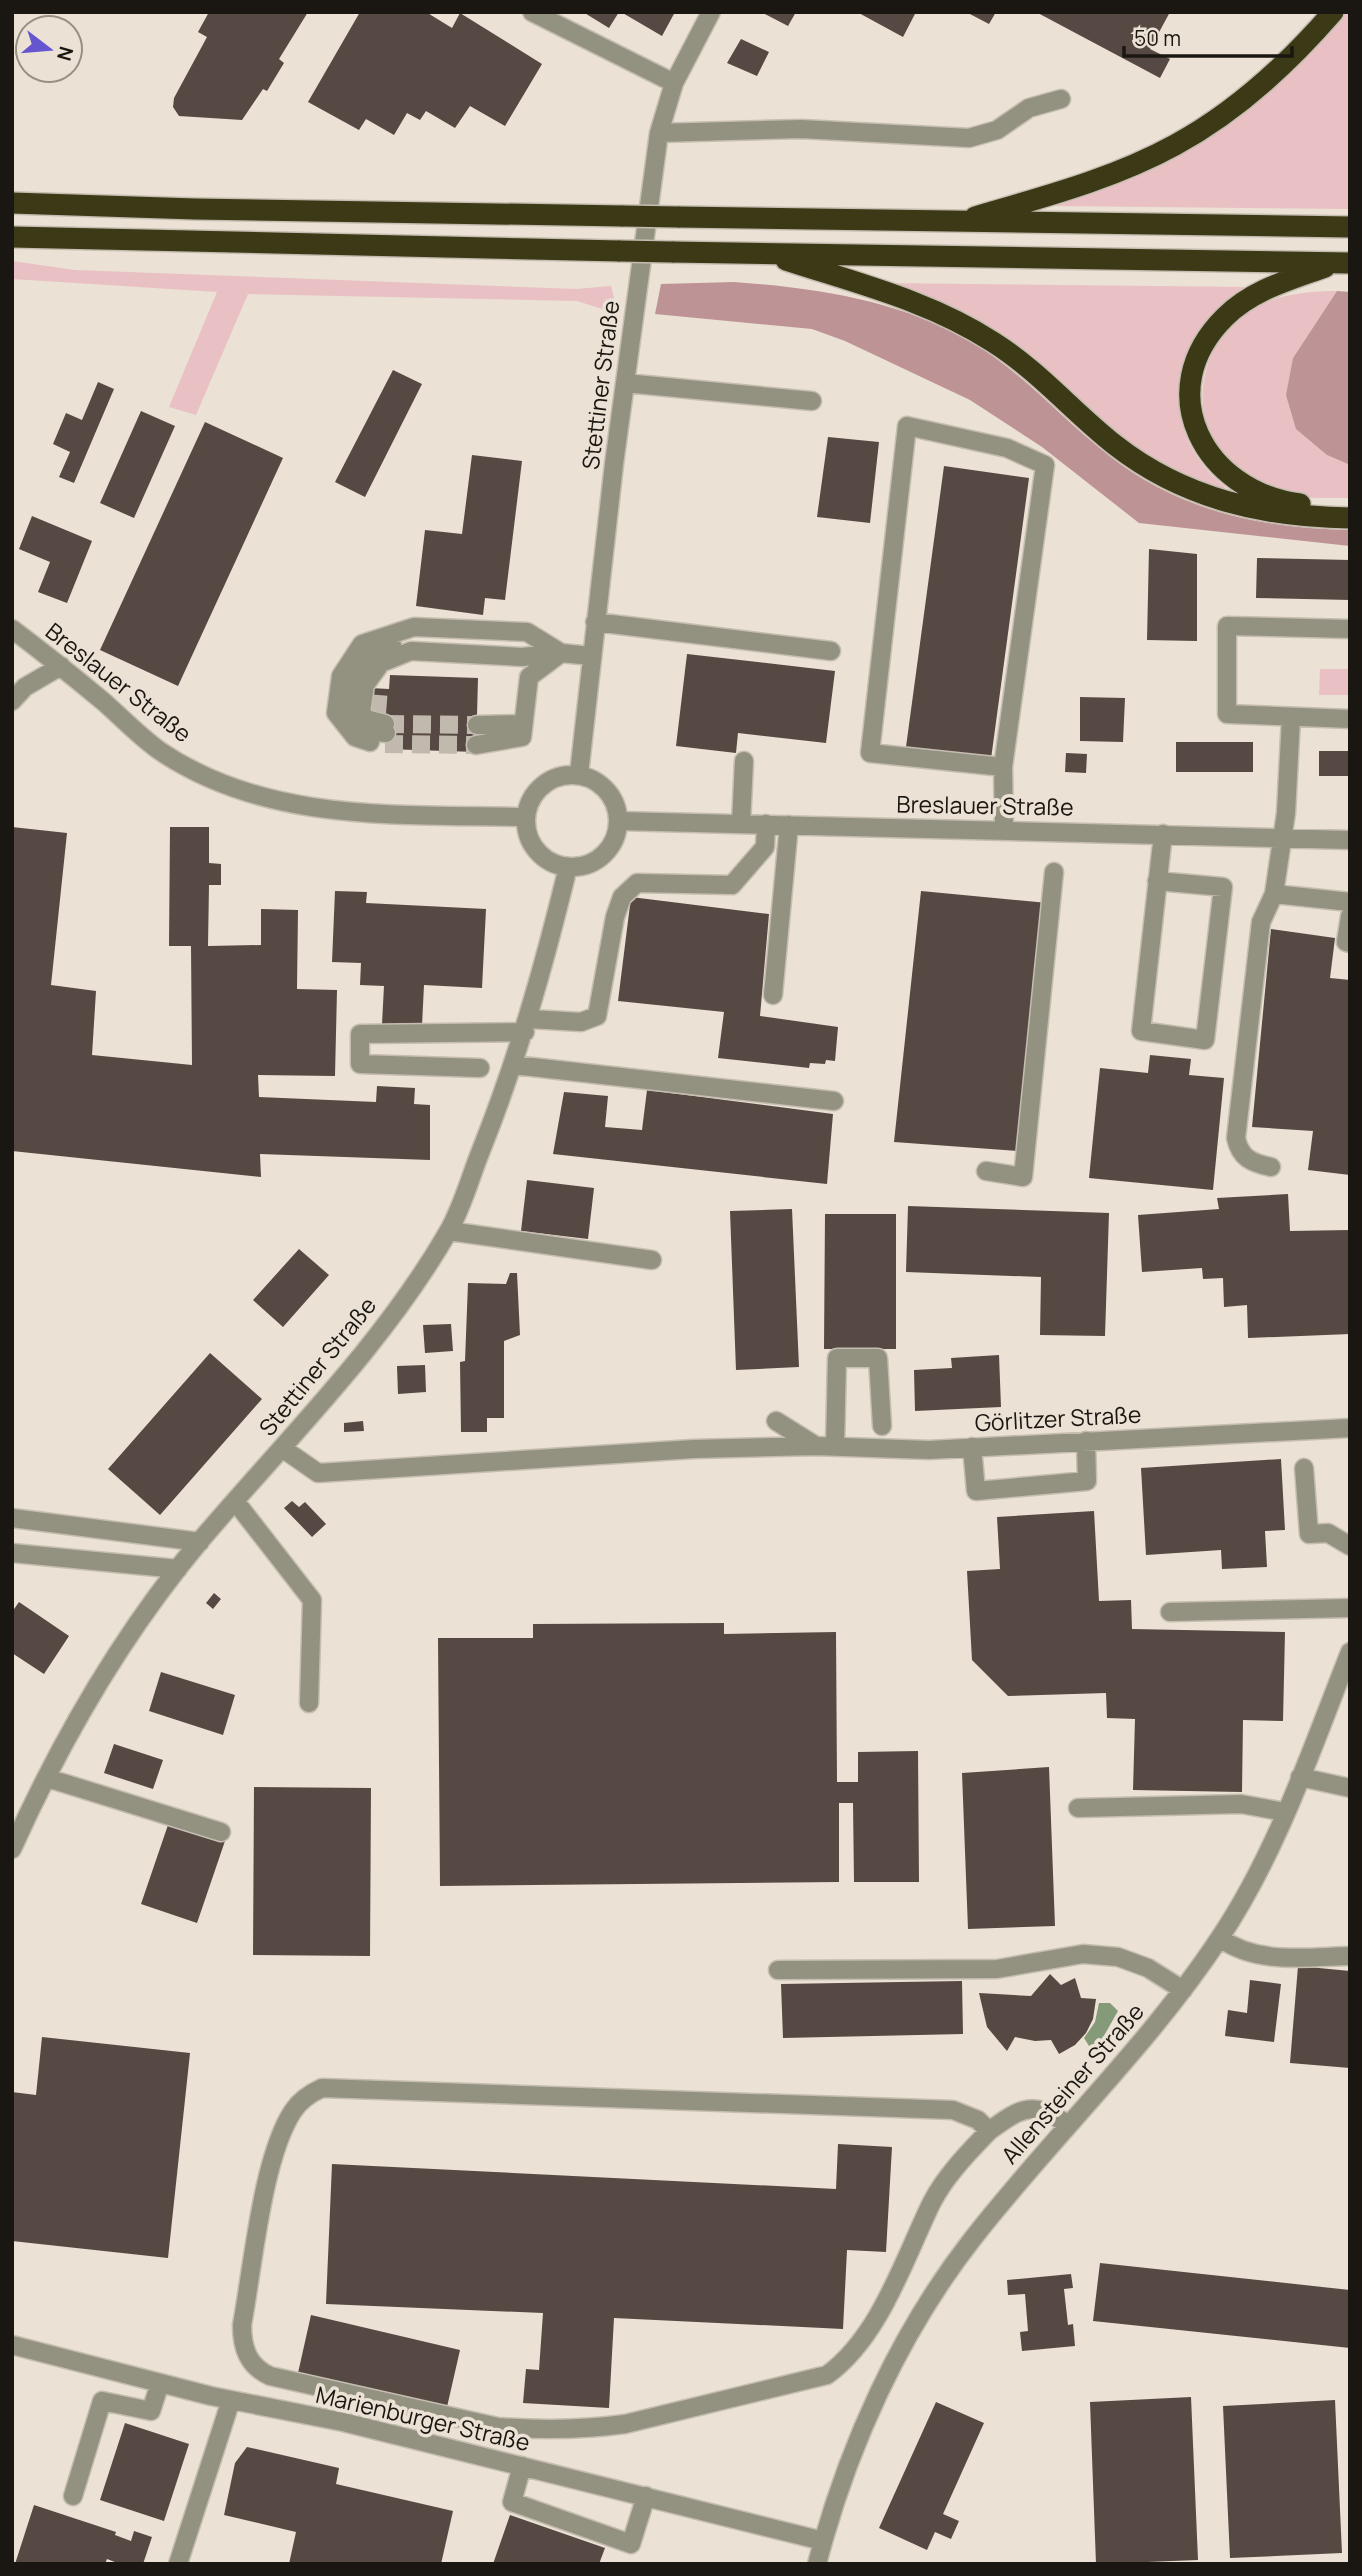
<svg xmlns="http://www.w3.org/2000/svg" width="1362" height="2576" viewBox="0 0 1362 2576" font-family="Manrope,sans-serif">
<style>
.green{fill:#e9c1c4}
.forest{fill:#be9396}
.water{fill:#859a79}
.building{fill:#564943}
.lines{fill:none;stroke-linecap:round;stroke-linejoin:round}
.minor-tunnel{stroke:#c1b9ad;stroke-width:18;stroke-dasharray:18 9;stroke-linecap:butt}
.minor-casing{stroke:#c5bdb1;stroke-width:21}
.highway-casing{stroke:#c5bdb1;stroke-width:24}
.minor{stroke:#939281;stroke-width:18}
.highway{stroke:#3c3916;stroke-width:21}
.highway-bridge-casing{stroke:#c5bdb1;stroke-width:24;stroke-linecap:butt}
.highway-bridge{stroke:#3c3916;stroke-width:21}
.labels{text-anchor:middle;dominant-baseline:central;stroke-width:7;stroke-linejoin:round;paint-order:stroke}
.street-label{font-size:23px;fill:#1a1712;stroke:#ebe1d4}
</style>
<rect width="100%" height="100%" fill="#ebe1d4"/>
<path class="green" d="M1346 12H1350V209L1052 206 1053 200 1085 192 1319 43Z
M12 261 75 270 576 289 611 286 618 314 577 301 248 294 196 415 169 407 217 292 12 279Z
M881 283 1245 287C1170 333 1152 429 1225 487L1223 494 1181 477 1124 440 1054 379Z
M1337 291 1293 358 1327 455 1350 465V498C1330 498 1310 499 1291 495 1267 489 1238 475 1222 455 1189 414 1200 348 1241 316 1269 295 1304 291 1337 291Z
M1320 669H1350V695H1319Z"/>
<path class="forest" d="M734 282C817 288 900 300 973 343 1024 374 1061 418 1107 454 1178 511 1260 528 1350 530V546L1139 523 1042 447 970 400 845 341 812 329 655 314 661 284Z
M1337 291 1350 292V465L1327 455 1296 429 1286 395 1293 358Z"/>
<path class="water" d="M1099 2003H1110L1118 2011 1097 2048 1089 2046 1084 2038 1095 2022Z"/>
<path class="building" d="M209 12H308L279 59 284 63 267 91 263 89 242 120 179 116 173 107 174 98 207 37 198 32Z
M360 12H426L452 28 460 13 542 64 505 126 470 106 455 128 426 111 420 120 407 113 394 135 366 119 359 130 308 102Z
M583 12H619L609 28Z
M621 12H675L662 36Z
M761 12H796L788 26Z
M857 12H916L903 37Z
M966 12H996L989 24Z
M1036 12H1170L1150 49 1170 59 1160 78Z
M741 39 769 52 757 76 727 63Z
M393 370 422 384 365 497 335 482Z
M98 382 114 389 74 483 59 477 70 452 53 444 66 413 82 420Z
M141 411 175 426 134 518 100 503Z
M205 422 283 458 178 686 100 650Z
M828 437 879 442 870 523 817 517Z
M472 455 522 461 505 600 485 598 483 615 416 606 425 530 462 534Z
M944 466 1029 478 991 759 906 747Z
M32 516 92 541 67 603 38 592 50 562 19 549Z
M1149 549 1197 554V641L1147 640Z
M1257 558 1350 560V600L1256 598Z
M687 654 835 671 826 743 738 733 736 753 676 746Z
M390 675 478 678 476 752 385 749 386 714 369 713 370 688 389 689Z
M1080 697 1125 698 1123 742 1080 741Z
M1176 742H1253V772H1176Z
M1319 751H1350V776H1319Z
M1066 753 1087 754 1086 773 1065 772Z
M12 827 67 833 51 985 96 991 92 1055 192 1065 191 946H169L170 827H209V863L221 864V885H209L208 946 261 945V909L298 910 297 989 337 990 335 1076 258 1075 259 1097 376 1102 377 1086 415 1088 414 1104 430 1105V1160L260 1154 261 1177 12 1151Z
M335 891 367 892 366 903 486 909 482 988 424 985 422 1026 382 1024 384 986 360 985 361 963 332 962Z
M921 891 1048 903 1018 1151 894 1142Z
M631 897 769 914 760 1016 838 1027 835 1061 826 1060 825 1064 810 1063 809 1068 718 1058 724 1012 618 1001Z
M1271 929 1335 938 1330 978 1350 980V1175L1308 1170 1313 1131 1252 1127Z
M1150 1055 1191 1059 1189 1075 1224 1078 1213 1190 1089 1178 1100 1068 1148 1073Z
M647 1090 833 1114 827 1184 553 1154 564 1092 608 1096 605 1127 642 1130Z
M527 1180 594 1188 588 1239 521 1231Z
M1288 1194 1290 1231 1350 1230V1334L1248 1338 1247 1305 1224 1307 1223 1278 1203 1279 1202 1268 1142 1272 1138 1215 1219 1209 1217 1198Z
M908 1206 1109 1213 1105 1336 1040 1335 1041 1277 906 1272Z
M792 1209 799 1367 736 1370 730 1211Z
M825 1214H896V1349H824Z
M299 1249 329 1275 283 1327 253 1300Z
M510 1273H517L520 1335 504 1341V1418H487V1432H461L460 1362 465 1361 468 1283 506 1284Z
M451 1324 453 1351 425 1353 423 1325Z
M210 1353 262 1399 160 1515 108 1469Z
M999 1355 1001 1407 915 1411 914 1370 952 1368 951 1358Z
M425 1365 426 1392 398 1394 397 1366Z
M363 1421 364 1431 344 1432V1423Z
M1281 1459 1285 1530 1265 1531 1267 1567 1222 1569 1221 1550 1146 1555 1141 1468Z
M292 1501 299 1507 305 1502 326 1524 312 1537 284 1508Z
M1094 1511 1099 1601 1131 1600 1132 1629 1285 1632 1283 1721 1243 1720 1242 1792 1133 1790 1135 1719 1107 1718 1106 1693 1008 1696 972 1660 967 1571 1000 1569 997 1517Z
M214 1593 221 1599 213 1609 206 1603Z
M19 1602 69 1636 44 1674 12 1653V1612Z
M724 1623V1634L836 1632 837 1782H858V1752L918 1751 919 1882H854L853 1803H839V1882L440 1886 438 1638H533V1624Z
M161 1672 235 1695 223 1735 149 1711Z
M114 1744 163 1760 153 1789 104 1773Z
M1049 1767 1055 1926 968 1929 962 1773Z
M254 1787 371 1788 370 1956 253 1955Z
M169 1822 225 1841 197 1923 141 1904Z
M1298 1966 1350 1971V2068L1290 2063Z
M1050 1974 1061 1985 1075 1978 1081 1998 1096 1999 1093 2019 1086 2033 1075 2045 1059 2054 1051 2040 1035 2041 1015 2037 1007 2051 987 2027 979 1993 1031 1996Z
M1250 1980 1281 1984 1274 2042 1225 2036 1228 2010 1247 2013Z
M962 1981 963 2034 783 2038 781 1984Z
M42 2037 190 2053 168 2258 12 2241V2092L36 2095Z
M838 2144 892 2147 886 2252 847 2250 843 2329 614 2318 609 2408 523 2403 526 2369 539 2370 543 2313 326 2304 332 2164 836 2189Z
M1100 2263 1350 2290V2348L1093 2321Z
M1071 2274 1073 2288 1064 2289 1068 2325 1073 2324 1075 2346 1022 2351 1020 2332 1028 2331 1025 2294 1008 2295 1007 2280Z
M311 2315 460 2350 447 2407 298 2373Z
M1191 2397 1198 2560 1096 2564 1090 2402Z
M1335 2400 1342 2553 1230 2558 1223 2406Z
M936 2402 984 2423 943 2514 959 2521 951 2539 935 2532 927 2550 879 2528Z
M125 2423 189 2444 164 2521 100 2500Z
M247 2447 339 2468 336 2484 453 2511 441 2564H289L296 2532 224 2515 235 2463Z
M34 2505 116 2532 115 2535 131 2541 134 2531 152 2537 143 2564H120L107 2559 105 2564H15Z
M510 2515 605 2548 599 2564H493Z"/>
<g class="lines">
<path class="minor-tunnel" d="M377 713 379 688
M386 724 477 725
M385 744 476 745"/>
<g class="minor-casing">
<path id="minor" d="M532 12 674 83
M659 133 801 129 969 138 997 130 1029 108 1061 99
M625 383 812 401
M595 622 831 651
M12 629C44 653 74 677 104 702 122 718 140 737 160 751 268 824 401 814 526 817
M1350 629 1227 626V714L1350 719
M12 701 25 687 61 666
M1291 718 1286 813 1274 894 1350 902
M385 724 366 719 361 712 365 685 381 663 411 651 522 657 561 653
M477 725 521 724
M386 733 360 730 350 719C354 681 353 659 392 645
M522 737 529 677 561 653 591 656
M370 742 355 737 336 713 341 676 362 644 414 627 527 632 561 653
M476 745 522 737
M1003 767 870 753 907 426 1007 448 1045 465 1003 767 1004 829
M579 774 614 464 659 133 674 83 711 12
M526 821a46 46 0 1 1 92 0a46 46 0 1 1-92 0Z
M619 821 1350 840
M741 824 744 761
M1157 881 1223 887 1205 1040 1141 1031 1163 834
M1350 916 1346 942 1350 943
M773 995 789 825
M530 1019 581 1022 597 1016 615 917 622 897 637 883 732 885 765 847 766 824
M514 1065 834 1101
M480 1068 360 1064V1034L525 1032
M1271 1167C1252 1163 1240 1158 1236 1138L1261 922 1274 894
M986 1171 1023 1177 1054 872
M449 1231 652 1260
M776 1421 816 1446 929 1450 1350 1428
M835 1447 837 1358H878L882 1426
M972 1447 976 1491 1087 1481 1086 1441
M282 1448 318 1473 694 1449 816 1446
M1304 1468 1309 1534 1328 1533 1350 1546
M235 1501 312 1600 309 1703
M12 1518 200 1542
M12 1553 178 1569
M1170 1612 1350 1608
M1300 1777 1350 1788
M47 1778 221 1832
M1078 1808 1241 1804 1285 1812
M12 1849C61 1740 123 1633 200 1541 284 1442 383 1345 448 1232 462 1208 470 1178 480 1153 518 1058 544 966 568 867
M1220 1938C1257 1965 1306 1957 1350 1956
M778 1970 997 1969 1083 1954 1118 1957 1148 1968 1183 1990
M989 2131C968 2153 946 2175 932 2202 904 2259 880 2337 827 2375L625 2424C582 2430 541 2430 498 2427L270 2376C248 2366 242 2348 242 2325 253 2267 262 2158 293 2111 300 2100 311 2093 322 2088L953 2110 978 2120 989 2131C1022 2107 1033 2100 1068 2125
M12 2345 211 2396 343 2422 823 2541
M522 2466 512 2502 631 2544 646 2496
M73 2496 102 2401 151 2411 160 2383
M178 2564 231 2400
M817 2564C847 2448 900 2331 974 2237 1053 2136 1148 2046 1219 1939 1277 1853 1312 1748 1350 1652"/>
</g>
<g class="highway-casing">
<path id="highway" d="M12 203 195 209 623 216
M678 217 1350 227
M975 217C1043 197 1113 179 1175 145 1236 112 1288 64 1333 12
M12 237 620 251
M672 252 1350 263
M786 260C856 283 930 301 993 342 1039 371 1073 412 1115 445 1184 499 1265 517 1350 518
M1300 504C1204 492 1150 391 1225 317 1252 290 1289 280 1325 267"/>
</g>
<use href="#minor" class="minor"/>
<use href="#highway" class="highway"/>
<g class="highway-bridge-casing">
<path id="highway-bridge" d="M623 216 678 217
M620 251 672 252"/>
</g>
<use href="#highway-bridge" class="highway-bridge"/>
</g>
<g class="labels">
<g class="street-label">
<text transform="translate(600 385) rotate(-83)">Stettiner Straße</text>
<text transform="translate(119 682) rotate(38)">Breslauer Straße</text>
<text transform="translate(985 805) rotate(1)">Breslauer Straße</text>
<text transform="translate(317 1366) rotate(-51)">Stettiner Straße</text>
<text transform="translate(1058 1418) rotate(-3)">Görlitzer Straße</text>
<text transform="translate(1072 2083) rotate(-49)">Allensteiner Straße</text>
<text transform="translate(423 2418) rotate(13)">Marienburger Straße</text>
</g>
</g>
<rect width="1362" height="2576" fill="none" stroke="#1a1712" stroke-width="28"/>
<g transform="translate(49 49) rotate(106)"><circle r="33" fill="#ebe1d4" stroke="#979086" stroke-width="2"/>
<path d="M0-5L12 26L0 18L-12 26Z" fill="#6555ce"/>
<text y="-10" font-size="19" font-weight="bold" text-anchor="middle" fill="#1a1712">N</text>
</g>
<path d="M1124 46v10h168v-10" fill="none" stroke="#1a1712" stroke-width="3.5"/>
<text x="1134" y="46" font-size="21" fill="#1a1712" stroke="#ebe1d4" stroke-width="5" paint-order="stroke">50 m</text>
</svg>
